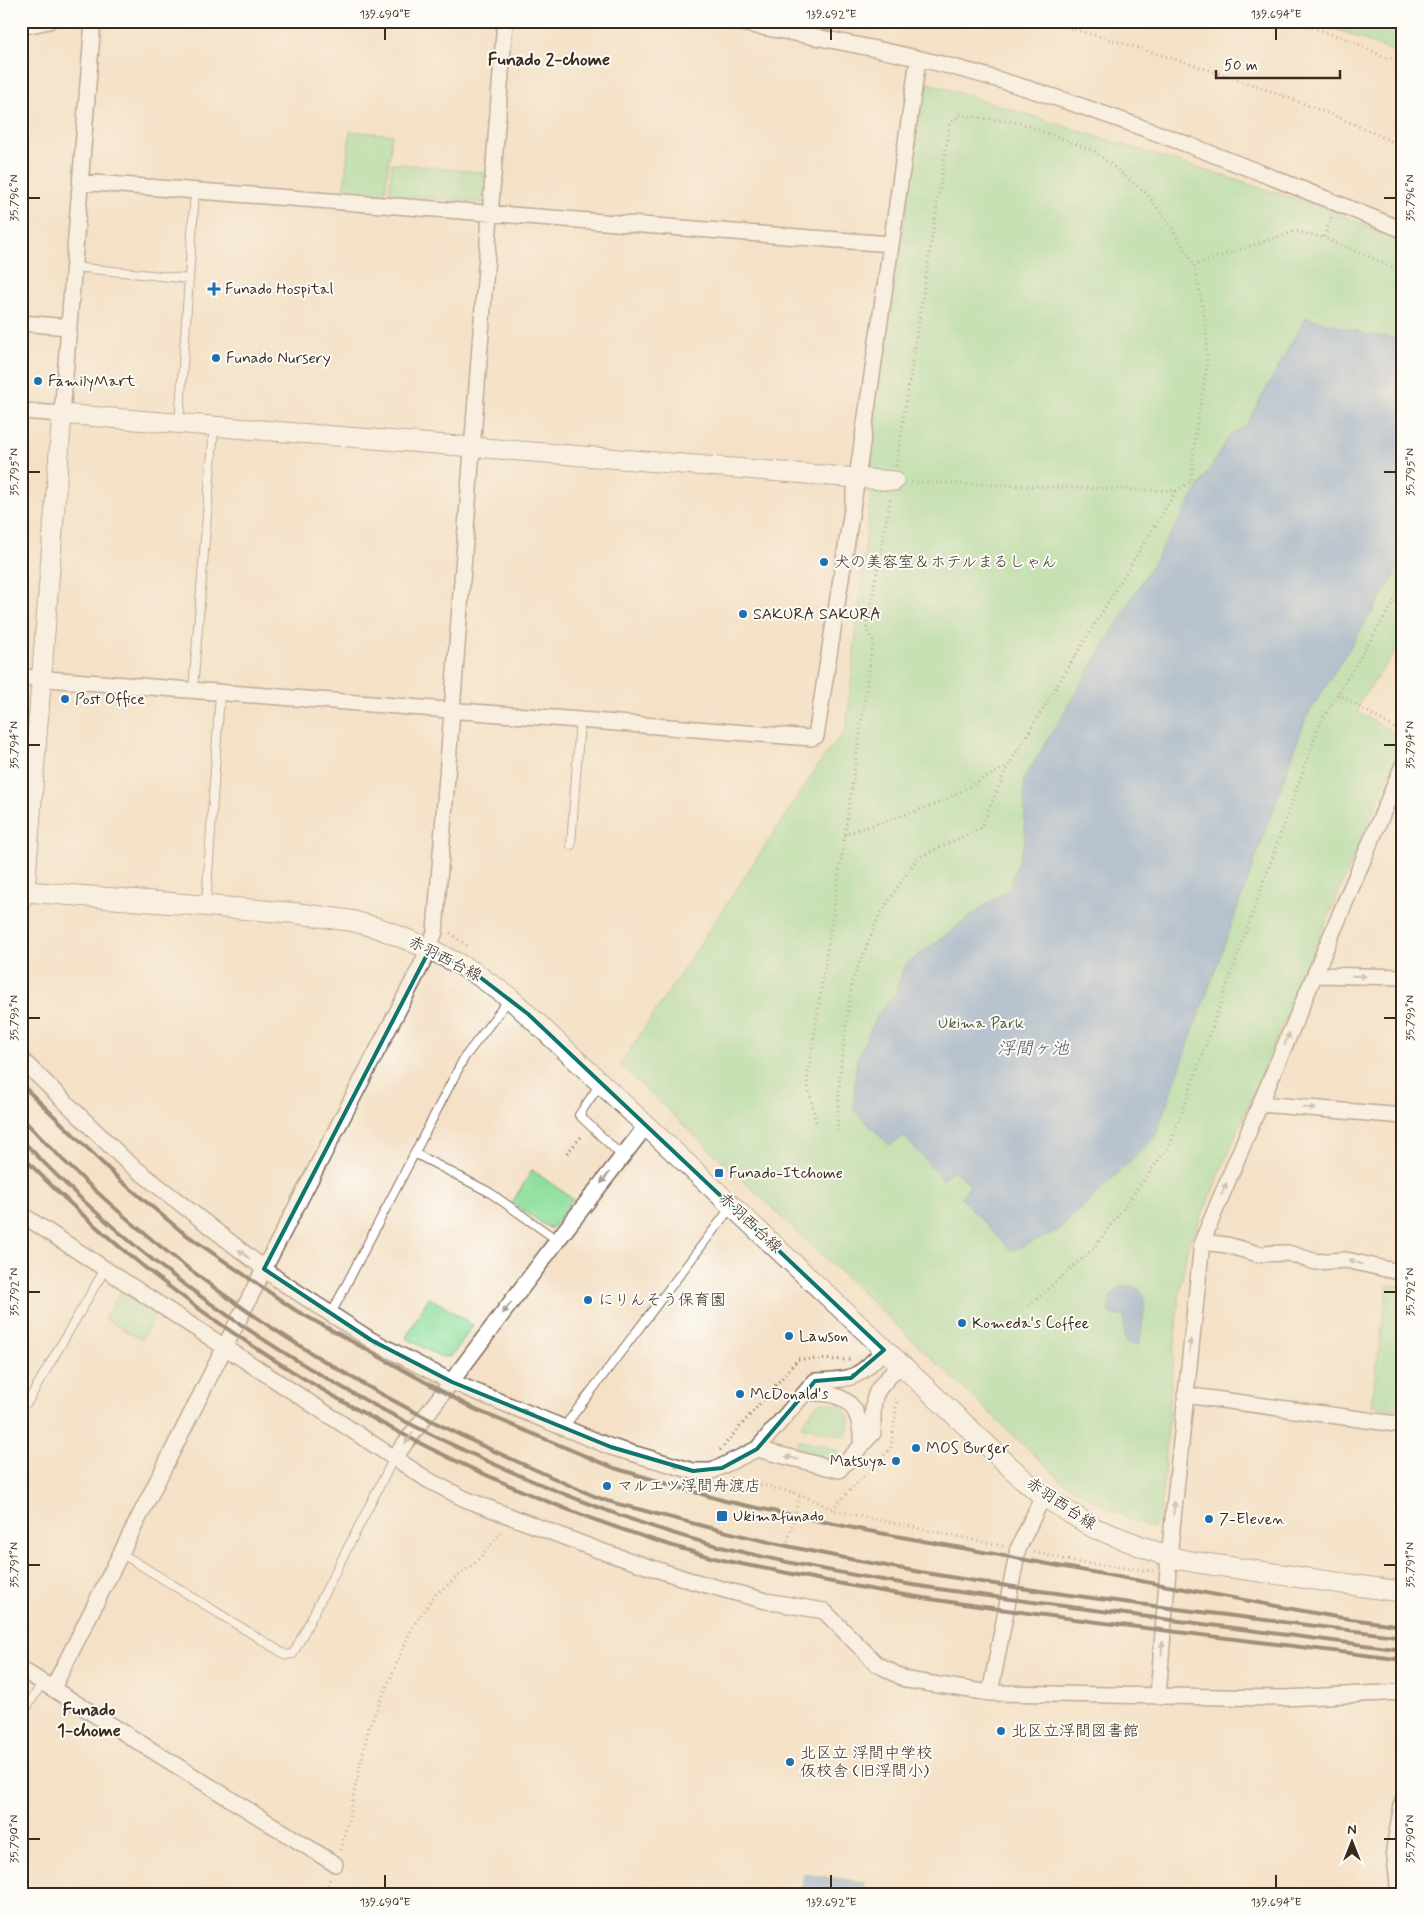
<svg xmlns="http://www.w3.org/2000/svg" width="1424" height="1915" viewBox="0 0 1424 1915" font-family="Mynerve,'Klee One',sans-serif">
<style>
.green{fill:#90df9e;stroke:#66845e}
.water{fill:#6c9bd5;stroke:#54627a}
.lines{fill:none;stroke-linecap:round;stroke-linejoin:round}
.service-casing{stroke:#7c6a59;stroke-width:10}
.minor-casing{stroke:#7c6a59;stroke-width:18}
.tertiary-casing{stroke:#7c6a59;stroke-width:21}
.secondary-casing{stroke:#7c6a59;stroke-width:22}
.path{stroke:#7c6a59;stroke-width:3;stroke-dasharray:1 4;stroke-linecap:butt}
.service{stroke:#fff;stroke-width:8}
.minor{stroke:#fff;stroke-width:15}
.tertiary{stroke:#fff;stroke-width:19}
.secondary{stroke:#fff;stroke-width:20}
.rail{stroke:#3b2a1e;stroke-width:4}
.oneway{fill:#a79f9a}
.marked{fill:none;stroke:#0f766e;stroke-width:4;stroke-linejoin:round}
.ticks{fill:none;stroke:#3b2a1e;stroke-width:2}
.poi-dot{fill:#1f6fb2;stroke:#fdfcf7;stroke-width:2}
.labels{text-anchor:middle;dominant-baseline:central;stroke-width:4;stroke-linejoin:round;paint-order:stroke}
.poi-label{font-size:16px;fill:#3b2a1e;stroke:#fdfcf7;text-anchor:start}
.street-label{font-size:16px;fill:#3b2a1e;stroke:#fdfcf7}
.park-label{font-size:16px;fill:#546044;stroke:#fdfcf7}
.neighbourhood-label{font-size:18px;font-weight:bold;fill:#3b2a1e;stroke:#fdfcf7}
.water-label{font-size:18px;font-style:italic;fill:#4f5767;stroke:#fdfcf7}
.neatline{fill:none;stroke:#3b2a1e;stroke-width:2}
.ticks-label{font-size:12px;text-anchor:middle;fill:#3b2a1e}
</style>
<rect width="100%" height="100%" fill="#fdfcf7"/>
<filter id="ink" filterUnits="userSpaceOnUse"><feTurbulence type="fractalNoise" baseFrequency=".02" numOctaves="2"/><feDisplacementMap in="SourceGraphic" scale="10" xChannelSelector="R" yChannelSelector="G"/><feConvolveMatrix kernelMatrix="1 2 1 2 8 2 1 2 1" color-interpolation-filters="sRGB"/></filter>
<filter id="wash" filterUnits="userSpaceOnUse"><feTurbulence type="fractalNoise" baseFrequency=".0096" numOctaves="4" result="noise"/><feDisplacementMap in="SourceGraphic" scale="20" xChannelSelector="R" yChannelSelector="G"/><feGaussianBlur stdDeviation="1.12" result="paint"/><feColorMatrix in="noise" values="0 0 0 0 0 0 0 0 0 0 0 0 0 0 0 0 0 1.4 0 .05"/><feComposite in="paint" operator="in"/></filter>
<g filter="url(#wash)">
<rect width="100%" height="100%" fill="#f4e1c7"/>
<path class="green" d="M1316 21H1403V51H1392Z
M925 82 1327 209 1403 241V641L1362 698 1357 711 1403 738V741L1187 1250 1178 1304 1160 1522 1151 1528C1118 1516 1090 1498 1061 1480L620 1065 824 757 846 730 871 489 869 458Z
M350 131 392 135 385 195 344 191Z
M392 163 488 173 487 203 389 195Z
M532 1170 573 1199 551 1229 512 1203Z
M1388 1285 1403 1286V1410L1371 1406Z
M121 1292 157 1311 142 1340 104 1318Z
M429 1297 473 1325 452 1356 441 1357 406 1338Z
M823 1402C844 1402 856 1417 845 1437L801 1426 815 1406Z
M799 1440 837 1450 838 1455 826 1460 800 1453 796 1444Z"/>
<path class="water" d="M1306 317 1366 334 1403 339V555L1392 580 1306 718 1155 1137 1059 1230 1011 1251 961 1198 970 1185 953 1169 943 1180 904 1136 889 1145 853 1109 857 1059 878 1014 895 994 904 966 1009 888 1025 842 1024 779 1231 433 1245 427Z
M1123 1285 1138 1288 1143 1294 1145 1304 1140 1342 1137 1345 1125 1342 1124 1317 1110 1314 1108 1311 1111 1295Z
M804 1874 864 1882 862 1894H801Z"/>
</g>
<g filter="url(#ink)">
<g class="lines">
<g class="service-casing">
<path id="service" d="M74 267 189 279
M179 424 195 191
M193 690 214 427
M571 845 580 720
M206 905 220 693
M600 1084 579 1115 622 1156
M416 1154 489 1192 557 1240
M331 1314 464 1058 510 998
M27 1403 105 1269
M564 1427 731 1207
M121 1553 286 1655 293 1654 394 1458
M21 1716 43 1682"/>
</g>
<g class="minor-casing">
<path id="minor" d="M730 21C822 38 914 54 1003 81 1139 122 1271 177 1403 230
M21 27 49 21
M81 182 891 244
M21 323 69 327
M21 411 62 414 93 21
M21 677 811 738 816 736 857 478 918 60
M1315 975 1403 977
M21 1059 126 1161 280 1281 371 1340 452 1382 611 1447 693 1471H712L757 1449
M1260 1104 1403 1116
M21 1214 428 1480 465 1499 598 1550 692 1581 766 1601 824 1611 877 1664 907 1680 990 1693 1285 1698 1403 1692
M1202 1242 1227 1245 1258 1254 1288 1253 1316 1262 1346 1260 1403 1273
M884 1350C856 1379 855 1379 815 1381L757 1449 839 1470 873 1433C873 1392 871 1395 900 1365
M805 1393C845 1391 863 1405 861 1446
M1185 1395 1403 1425
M394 1458 563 1233 646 1126
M21 1669 335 1864
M53 1688 264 1269 423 962 435 932 505 21
M990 1693 1018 1549 1043 1496
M1158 1696 1169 1557 1202 1242 1403 765
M1399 1894 1394 1849 1403 1800"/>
</g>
<g class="tertiary-casing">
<path id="tertiary" d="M21 901 26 877 62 414 894 481"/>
</g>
<g class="secondary-casing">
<path id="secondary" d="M21 891 295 913 353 921 381 929 430 949 472 971 510 998 1023 1479 1043 1496 1094 1528 1169 1557 1194 1562 1403 1592"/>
</g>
<path class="path" d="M1046 21C1167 56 1289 91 1403 147
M1293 21 1352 41 1385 58H1403
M1331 217 1324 238 1403 271
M896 466 950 123 960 115 1021 123 1094 151 1147 194 1170 225 1194 265
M1176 491 1191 481 1196 429 1207 367 1206 324 1194 265 1296 231 1324 238
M1338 694 1403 733
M845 834 873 641 866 629 891 497
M450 933 469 947
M816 1122 807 1081 845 834 937 804 1008 766 1176 491 909 482
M837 1131 840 1073 852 981 879 916 917 858 981 828 1007 767
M567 1153 583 1135
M1029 1306 1094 1248 1171 1143 1320 723 1398 595 1403 582
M720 1450 798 1359 850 1360
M731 1478 800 1494 832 1509 850 1514 1003 1546
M832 1509 891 1448 897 1402 892 1396
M788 1541 800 1494
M1034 1552 1075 1562 1153 1571
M341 1850 369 1727 413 1626 436 1594 477 1561 503 1530
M324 1894 331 1877"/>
<use href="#service" class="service"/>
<use href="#minor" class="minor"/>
<use href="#tertiary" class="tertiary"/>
<use href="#secondary" class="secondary"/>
<path class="rail" d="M21 1084 120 1180 181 1231 295 1310 474 1409 614 1468 725 1501 858 1529 1336 1617 1403 1626
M21 1117C161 1267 332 1379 518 1462 546 1474 573 1488 602 1499 618 1505 636 1508 653 1513 695 1524 736 1535 778 1544 983 1590 1194 1610 1403 1637
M21 1139C160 1287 336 1396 521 1476 586 1504 652 1529 721 1547 838 1576 959 1593 1079 1608 1187 1622 1295 1636 1403 1650
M21 1155C199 1340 461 1487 707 1556 728 1562 751 1566 773 1570 825 1581 877 1591 930 1599 1087 1623 1245 1639 1403 1660"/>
</g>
<defs><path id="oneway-solid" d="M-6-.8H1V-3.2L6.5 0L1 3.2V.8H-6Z" transform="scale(1.25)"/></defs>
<g class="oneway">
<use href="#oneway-solid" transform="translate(1359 976) rotate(2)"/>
<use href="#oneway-solid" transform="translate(1287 1039) rotate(-67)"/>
<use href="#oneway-solid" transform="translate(1309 1108) rotate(5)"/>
<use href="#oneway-solid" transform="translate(605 1178) rotate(128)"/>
<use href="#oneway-solid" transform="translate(1224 1189) rotate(-67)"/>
<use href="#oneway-solid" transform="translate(244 1254) rotate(-142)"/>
<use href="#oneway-solid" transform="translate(1355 1262) rotate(-163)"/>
<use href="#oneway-solid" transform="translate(507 1308) rotate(127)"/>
<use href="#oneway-solid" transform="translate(379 1344) rotate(-153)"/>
<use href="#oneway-solid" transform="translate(1190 1346) rotate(-84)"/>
<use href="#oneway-solid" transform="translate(851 1377) rotate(-18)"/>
<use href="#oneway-solid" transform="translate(527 1412) rotate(-158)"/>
<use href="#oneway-solid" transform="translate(409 1438) rotate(127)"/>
<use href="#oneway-solid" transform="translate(792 1458) rotate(-166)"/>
<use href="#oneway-solid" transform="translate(680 1467) rotate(-164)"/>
<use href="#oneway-solid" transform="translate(1174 1508) rotate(-84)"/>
<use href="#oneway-solid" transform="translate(1162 1648) rotate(-85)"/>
</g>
</g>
<path d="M0 0H1424V1915H0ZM430 949 472 971 528 1014 884 1350 851 1378 815 1381 757 1449 722 1468 693 1471 611 1447 452 1382 371 1340 264 1269Z" fill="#f4e1c7" fill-opacity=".55" fill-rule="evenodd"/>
<path class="marked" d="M430 949 472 971 528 1014 884 1350 851 1378 815 1381 757 1449 722 1468 693 1471 611 1447 452 1382 371 1340 264 1269Z"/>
<path class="ticks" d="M385 28V40M831 28V40M1276 28V40M28 198H40M1384 198H1396M28 472H40M1384 472H1396M28 745H40M1384 745H1396M28 1018H40M1384 1018H1396M28 1292H40M1384 1292H1396M28 1565H40M1384 1565H1396M28 1839H40M1384 1839H1396M385 1875V1888M831 1875V1888M1276 1875V1888"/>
<g class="poi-dot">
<path d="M211.5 281.5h5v5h5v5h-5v5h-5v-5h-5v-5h5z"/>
<circle cx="216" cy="358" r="5"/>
<circle cx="38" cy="381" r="5"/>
<circle cx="824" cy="562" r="5"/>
<circle cx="743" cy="614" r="5"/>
<circle cx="65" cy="699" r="5"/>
<rect x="714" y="1168" width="10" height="10" rx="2.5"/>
<circle cx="588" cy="1300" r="5"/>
<circle cx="962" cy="1323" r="5"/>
<circle cx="789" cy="1336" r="5"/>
<circle cx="740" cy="1394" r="5"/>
<circle cx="916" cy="1448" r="5"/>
<circle cx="896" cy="1461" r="5"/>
<circle cx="607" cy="1486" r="5"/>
<rect x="716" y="1510" width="12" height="12" rx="2.5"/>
<circle cx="1209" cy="1519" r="5"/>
<circle cx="1001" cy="1731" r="5"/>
<circle cx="790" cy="1762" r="5"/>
</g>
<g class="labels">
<g class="poi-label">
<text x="225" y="289">Funado Hospital</text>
<text x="226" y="358">Funado Nursery</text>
<text x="48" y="381">FamilyMart</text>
<text x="834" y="562">犬の美容室＆ホテルまるしゃん</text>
<text x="753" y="614">SAKURA SAKURA</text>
<text x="75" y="699">Post Office</text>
<text x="729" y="1173">Funado-Itchome</text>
<text x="598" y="1300">にりんそう保育園</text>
<text x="972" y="1323">Komeda's Coffee</text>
<text x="799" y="1336">Lawson</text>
<text x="750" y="1394">McDonald's</text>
<text x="926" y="1448">MOS Burger</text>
<text x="886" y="1461" text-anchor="end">Matsuya</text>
<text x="617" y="1486">マルエツ浮間舟渡店</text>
<text x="733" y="1516">Ukimafunado</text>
<text x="1219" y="1519">7-Eleven</text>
<text x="1011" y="1731">北区立浮間図書館</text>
<text x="800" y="1753">北区立 浮間中学校<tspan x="800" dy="18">仮校舎 (旧浮間小)</tspan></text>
</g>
<g class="street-label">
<text transform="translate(445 959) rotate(27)">赤羽西台線</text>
<text transform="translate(750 1223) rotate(43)">赤羽西台線</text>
<text transform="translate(1061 1504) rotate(34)">赤羽西台線</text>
</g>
<g class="park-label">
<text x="981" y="1023">Ukima Park</text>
</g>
<g class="neighbourhood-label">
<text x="549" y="60">Funado 2-chome</text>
<text x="89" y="1710">Funado<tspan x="89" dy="21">1-chome</tspan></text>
</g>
<g class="water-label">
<text x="1033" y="1049">浮間ヶ池</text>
</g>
</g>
<rect width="1424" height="1915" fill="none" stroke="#fdfcf7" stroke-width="55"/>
<g transform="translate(1352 1842)" stroke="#fdfcf7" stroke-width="4" paint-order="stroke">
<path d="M0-4L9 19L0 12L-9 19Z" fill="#3b2a1e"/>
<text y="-8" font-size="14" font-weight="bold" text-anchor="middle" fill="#3b2a1e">N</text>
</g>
<path d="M1216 70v8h124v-8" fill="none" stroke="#3b2a1e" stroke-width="2.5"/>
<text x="1224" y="70" font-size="15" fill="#3b2a1e" stroke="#fdfcf7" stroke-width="4" paint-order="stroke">50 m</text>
<rect x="28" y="28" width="1368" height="1860" class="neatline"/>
<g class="ticks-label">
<text x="385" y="18">139.690°E</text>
<text x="831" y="18">139.692°E</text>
<text x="1276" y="18">139.694°E</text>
<text transform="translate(14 198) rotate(-90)" y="4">35.796°N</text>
<text transform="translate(1410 198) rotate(-90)" y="4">35.796°N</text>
<text transform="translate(14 472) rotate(-90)" y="4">35.795°N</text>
<text transform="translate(1410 472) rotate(-90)" y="4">35.795°N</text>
<text transform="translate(14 745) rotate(-90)" y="4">35.794°N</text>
<text transform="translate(1410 745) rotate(-90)" y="4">35.794°N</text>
<text transform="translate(14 1018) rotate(-90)" y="4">35.793°N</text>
<text transform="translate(1410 1018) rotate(-90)" y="4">35.793°N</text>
<text transform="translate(14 1292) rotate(-90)" y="4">35.792°N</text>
<text transform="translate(1410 1292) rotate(-90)" y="4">35.792°N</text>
<text transform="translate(14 1565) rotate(-90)" y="4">35.791°N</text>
<text transform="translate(1410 1565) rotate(-90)" y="4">35.791°N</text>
<text transform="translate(14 1839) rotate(-90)" y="4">35.790°N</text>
<text transform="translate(1410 1839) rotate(-90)" y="4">35.790°N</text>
<text x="385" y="1906">139.690°E</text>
<text x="831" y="1906">139.692°E</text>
<text x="1276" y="1906">139.694°E</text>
</g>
</svg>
